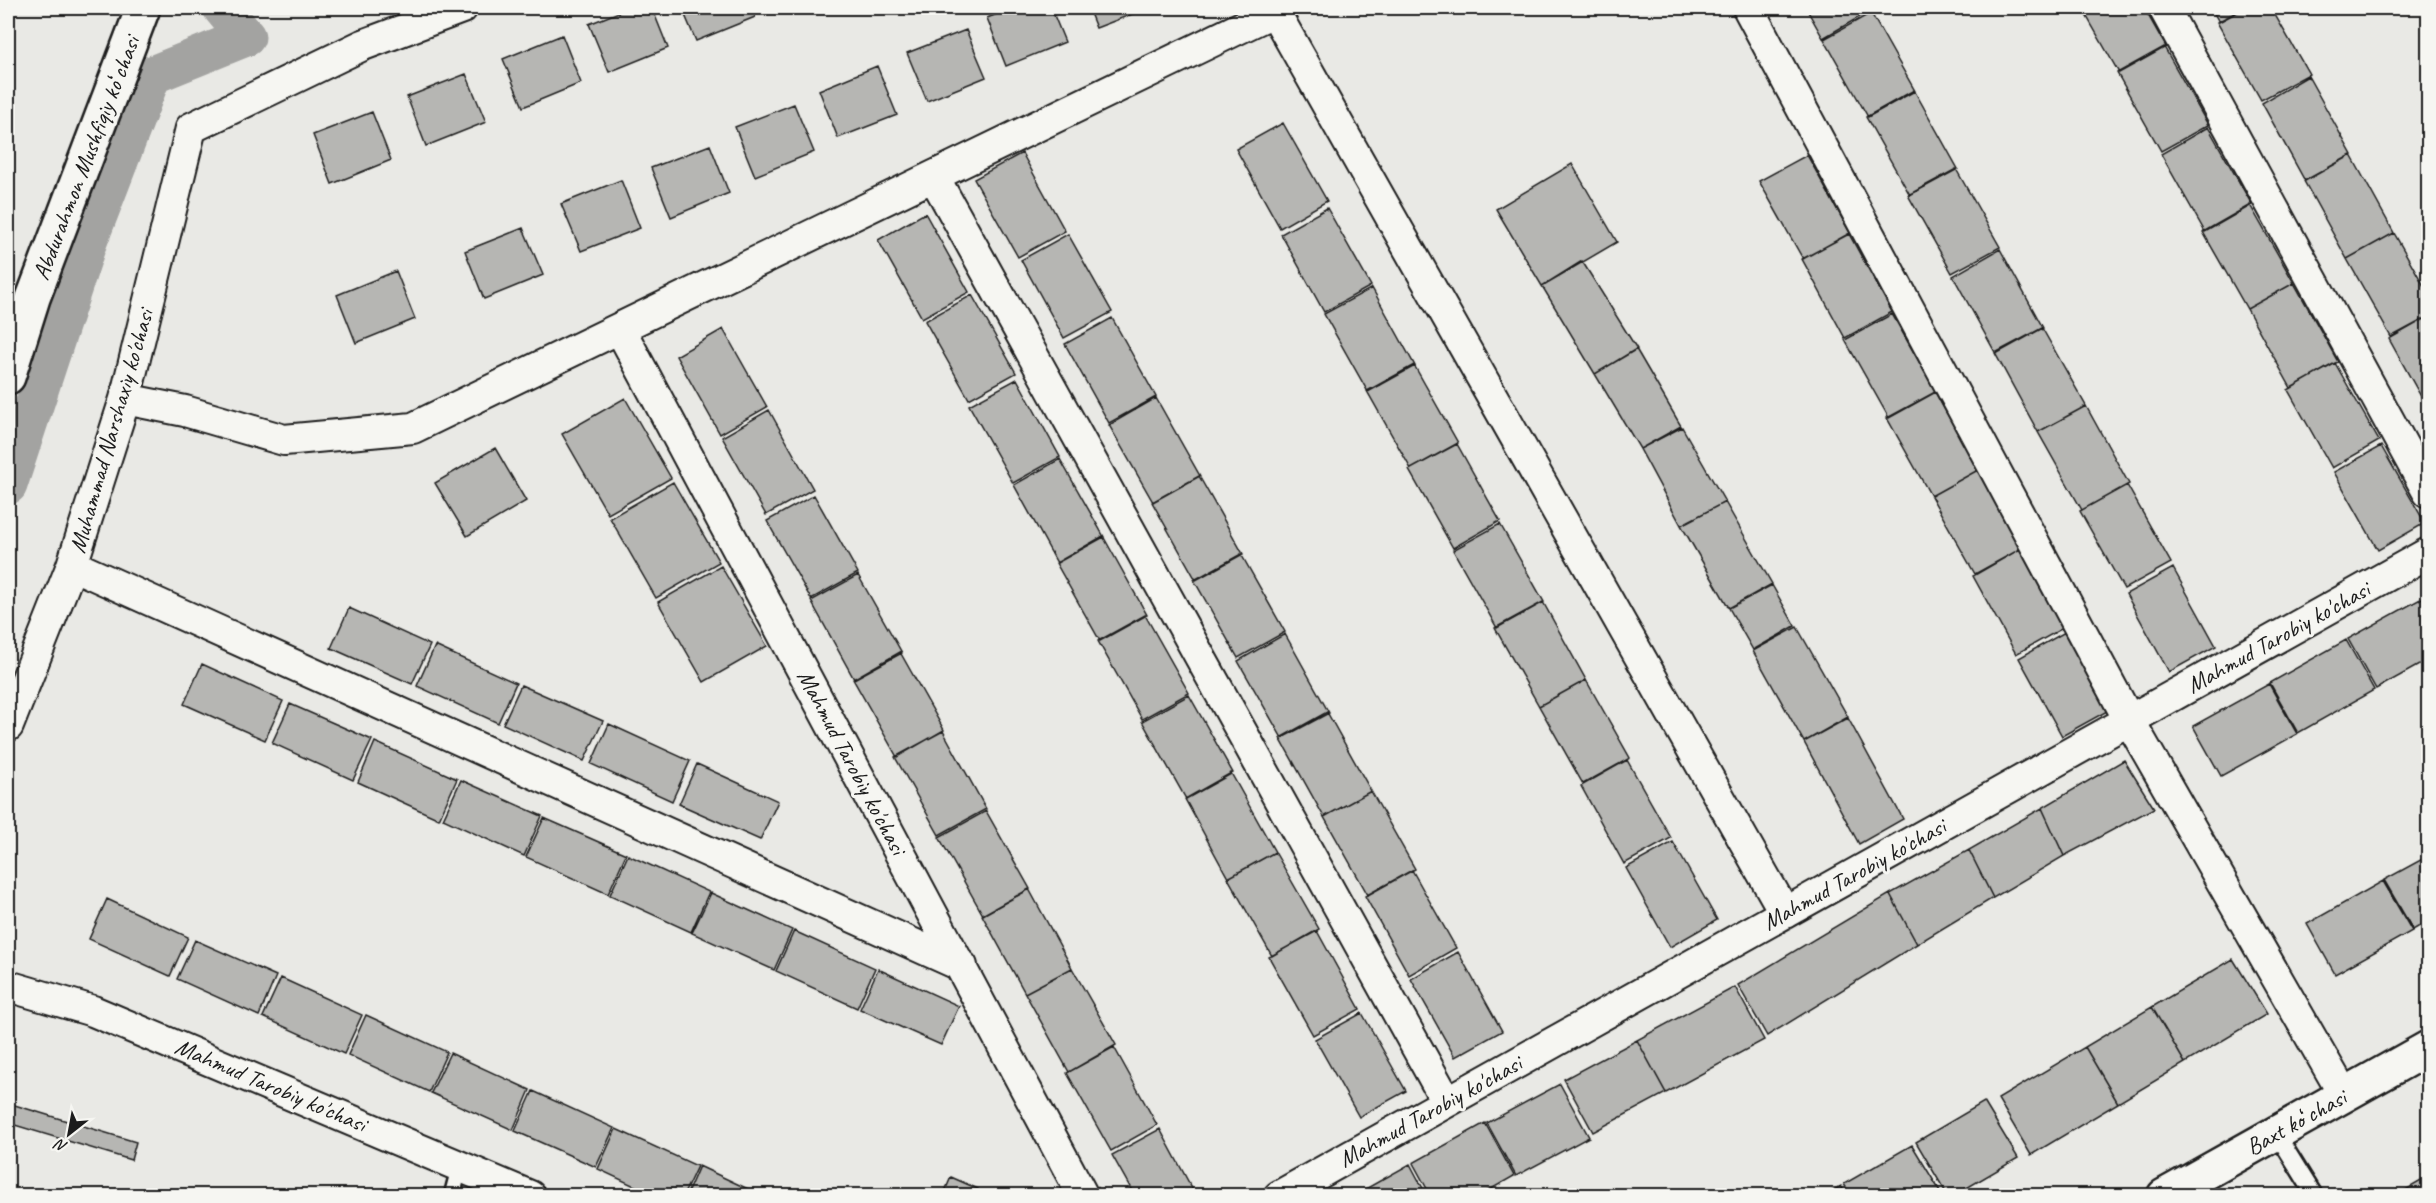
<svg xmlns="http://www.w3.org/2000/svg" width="2436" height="1203" viewBox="0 0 2436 1203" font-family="Caveat,sans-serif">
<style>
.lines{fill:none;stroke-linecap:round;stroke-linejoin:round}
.canal{stroke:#a3a3a1;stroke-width:39}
.building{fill:#b6b6b3;stroke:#1c1c1c;stroke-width:1.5}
.lane-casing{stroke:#1c1c1c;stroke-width:20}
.street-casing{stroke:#1c1c1c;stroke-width:34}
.secondary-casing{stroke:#1c1c1c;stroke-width:38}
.lane{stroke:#f6f6f2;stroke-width:15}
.street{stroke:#f6f6f2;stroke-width:30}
.secondary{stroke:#f6f6f2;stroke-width:33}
.labels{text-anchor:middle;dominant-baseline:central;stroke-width:6;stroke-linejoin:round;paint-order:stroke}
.street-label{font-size:24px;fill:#1c1c1c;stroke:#f6f6f2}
</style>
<rect width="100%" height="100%" fill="#e9e9e5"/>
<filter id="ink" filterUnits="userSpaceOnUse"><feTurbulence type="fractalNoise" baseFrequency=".0167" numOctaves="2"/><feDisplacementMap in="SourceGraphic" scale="12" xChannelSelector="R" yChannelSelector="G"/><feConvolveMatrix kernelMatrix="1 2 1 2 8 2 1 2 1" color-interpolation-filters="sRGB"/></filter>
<g filter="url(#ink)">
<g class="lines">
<path class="canal" d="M8 485 87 244 152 75 246 37 222 8"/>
</g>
<path class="building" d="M629 8H652L668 48 609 72 589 24Z
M682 8H751L755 17 696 41Z
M1013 8H1051L1065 42 1006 66 987 18Z
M1088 8H1148L1096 28Z
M1806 8H1868L1870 11 1823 38Z
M2082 8H2144L2166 47 2119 73Z
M2211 8H2245L2219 22Z
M2244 8H2271L2309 74 2261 100 2217 22Z
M1871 13 1915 91 1868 117 1824 39Z
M966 30 986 77 927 101 907 53Z
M562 35 581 83 523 107 503 59Z
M2164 47 2208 125 2161 151 2117 73Z
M877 66 897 115 838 138 819 90Z
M466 74 486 122 426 146 407 97Z
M2308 76 2352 155 2305 181 2262 103Z
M1914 90 1958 169 1910 195 1866 117Z
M794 104 814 152 755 176 735 127Z
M372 112 391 160 332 184 313 135Z
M1283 123 1327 201 1280 228 1236 149Z
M2208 127 2252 205 2205 232 2161 154Z
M710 145 729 193 671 217 651 168Z
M1022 153 1065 231 1018 257 974 179Z
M1807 155 1850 233 1803 259 1759 181Z
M2351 155 2394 233 2347 259 2304 181Z
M1572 164 1617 242 1542 286 1496 209Z
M1956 169 2000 247 1952 273 1908 195Z
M621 180 640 228 581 251 561 204Z
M2250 205 2294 283 2247 309 2203 232Z
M1327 208 1371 286 1324 312 1281 234Z
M925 213 969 292 922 318 878 240Z
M523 228 543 275 484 299 465 251Z
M2394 233 2428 293V317L2391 337 2347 259Z
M1068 234 1112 312 1064 338 1021 260Z
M1849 234 1892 312 1845 338 1802 259Z
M2000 249 2043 328 1996 354 1953 276Z
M1582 261 1637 349 1595 374 1542 286Z
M396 271 415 319 356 343 337 295Z
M2294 283 2338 362 2291 388 2247 309Z
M1372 288 1415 366 1368 392 1324 314Z
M972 295 1016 373 969 399 925 321Z
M1892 314 1936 392 1889 418 1845 340Z
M2428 317V409L2389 339Z
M1112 318 1156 397 1109 423 1065 344Z
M2042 328 2086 406 2038 432 1995 353Z
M723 329 767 407 720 434 676 356Z
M1636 349 1681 426 1640 449 1595 374Z
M2335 363 2379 441 2332 468 2288 390Z
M1414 365 1458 443 1411 469 1367 391Z
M1017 379 1060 457 1013 483 969 405Z
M1935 392 1978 470 1931 496 1887 418Z
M625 398 671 478 608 514 562 434Z
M1156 398 1200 476 1153 502 1109 425Z
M2086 406 2129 484 2082 510 2038 432Z
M769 410 813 489 766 515 722 437Z
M1682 427 1725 502 1681 525 1640 449Z
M1457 444 1500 521 1453 548 1409 470Z
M2381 446 2425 523 2378 550 2334 472Z
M495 448 526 501 467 536 435 483Z
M1060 459 1104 537 1057 563 1014 485Z
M1978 470 2022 548 1975 574 1931 496Z
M1199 476 1243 554 1196 580 1152 502Z
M673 482 719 562 656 598 610 518Z
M2127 485 2171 563 2124 589 2080 511Z
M814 495 858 573 811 599 767 521Z
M1725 502 1772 584 1729 608 1681 525Z
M1500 524 1544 602 1497 628 1453 550Z
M1103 536 1147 615 1100 641 1056 563Z
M2020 549 2063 628 2016 654 1973 576Z
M1241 554 1285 632 1238 658 1194 580Z
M721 566 767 646 704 682 658 602Z
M2173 568 2216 646 2169 672 2126 594Z
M858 575 902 653 854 679 811 601Z
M1772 585 1795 626 1753 650 1729 608Z
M2424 597 2428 605V660L2376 689 2348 639Z
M1543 602 1586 680 1539 706 1495 628Z
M349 608 430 645 412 684 331 648Z
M1145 615 1189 693 1142 719 1098 641Z
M1797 627 1848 717 1804 742 1753 651Z
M2065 632 2109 710 2062 736 2019 658Z
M1285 634 1329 713 1282 738 1238 661Z
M2346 640 2374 690 2298 733 2270 683Z
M435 646 516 683 498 723 417 686Z
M900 652 944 730 897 757 853 679Z
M202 664 283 701 265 740 184 704Z
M1586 680 1630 758 1583 784 1539 706Z
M2269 684 2297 734 2221 776 2193 726Z
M521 685 603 721 584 761 503 724Z
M1189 695 1233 773 1186 799 1142 721Z
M290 704 372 740 353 780 272 743Z
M1327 712 1371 791 1324 817 1280 738Z
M1848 718 1903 819 1859 844 1804 742Z
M609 724 690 761 672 801 591 764Z
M943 731 986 809 939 835 895 757Z
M375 742 457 779 439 819 358 782Z
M1627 760 1671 838 1624 864 1581 786Z
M2124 760 2154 808 2064 856 2042 808Z
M697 764 778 801 760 840 679 804Z
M1231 773 1275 852 1228 878 1185 799Z
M461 780 542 816 524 856 443 819Z
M1371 791 1415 869 1368 895 1324 817Z
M2042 808 2064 856 1993 898 1969 850Z
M986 811 1030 889 983 915 939 837Z
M544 818 626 854 608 894 526 857Z
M1673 842 1717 920 1670 947 1626 868Z
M1969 850 1993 898 1917 944 1890 894Z
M1275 852 1319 929 1272 956 1228 878Z
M628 855 709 892 691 932 610 895Z
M2428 856V921L2413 930 2384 880Z
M1412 870 1456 948 1409 975 1365 896Z
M2383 881 2412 931 2335 974 2307 924Z
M1029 889 1072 968 1025 993 982 915Z
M711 893 792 930 774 970 692 933Z
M1890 894 1917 944 1767 1036 1738 985Z
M107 899 188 937 170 976 89 939Z
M794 931 875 968 857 1008 776 971Z
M1317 931 1360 1009 1313 1035 1269 957Z
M195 940 276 976 259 1016 177 979Z
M1458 952 1502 1031 1455 1057 1411 979Z
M2233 959 2267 1014 2185 1063 2152 1007Z
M1072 968 1116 1045 1069 1072 1025 993Z
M878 969 959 1006 941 1045 860 1009Z
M281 978 362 1015 344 1054 263 1017Z
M1735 987 1764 1040 1666 1093 1637 1040Z
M2152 1007 2185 1063 2118 1103 2085 1047Z
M1362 1013 1406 1091 1359 1117 1315 1039Z
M366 1015 447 1052 429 1092 348 1055Z
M1637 1040 1666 1093 1593 1132 1564 1079Z
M1114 1047 1157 1125 1111 1151 1067 1073Z
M2085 1047 2118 1103 2031 1155 1998 1099Z
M450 1053 530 1090 513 1130 431 1093Z
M1560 1084 1589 1137 1516 1176 1487 1123Z
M533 1091 614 1128 596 1167 515 1131Z
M1984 1102 2018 1158 1953 1196H1948L1916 1142Z
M8 1103 136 1142 131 1160 8 1123Z
M1485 1123 1514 1176 1479 1196H1431L1413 1163Z
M616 1129 697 1166 683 1196H656L598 1169Z
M1160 1129 1196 1196H1135L1112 1155Z
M1912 1145 1943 1196H1851L1844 1184Z
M1410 1164 1427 1196H1353Z
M699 1166 763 1196H686Z
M951 1177 978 1189 975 1196H943Z
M2428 1177V1196H2395Z
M1841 1186 1847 1196H1824Z"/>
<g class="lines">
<g class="lane-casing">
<path id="lane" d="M2276 1133 2315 1196
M452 1196 460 1165"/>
</g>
<g class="street-casing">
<path id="street" d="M1748 8 2129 720 2344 1095
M2164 8 2428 492
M1274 11 1785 913
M934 177 1447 1102
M620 329 1083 1196
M125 399 185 411 284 440 413 428 1281 8
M72 565 962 966
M8 726 72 565 125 399 191 128 363 45 462 8
M8 986 93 1011 530 1196
M1279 1196 2428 553"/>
</g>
<g class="secondary-casing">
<path id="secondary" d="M8 377 33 298 143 8
M2164 1196 2428 1048"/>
</g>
<use href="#lane" class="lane"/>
<use href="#street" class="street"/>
<use href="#secondary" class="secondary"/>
</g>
</g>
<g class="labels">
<g class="street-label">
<text transform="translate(86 158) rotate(-69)">Abdurahmon Mushfiqiy koʻchasi</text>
<text transform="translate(111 431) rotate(-74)">Muhammad Narshaxiy ko'chasi</text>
<text transform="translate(2278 637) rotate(-29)">Mahmud Tarobiy ko'chasi</text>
<text transform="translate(852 762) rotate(62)">Mahmud Tarobiy ko'chasi</text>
<text transform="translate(1854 874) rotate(-29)">Mahmud Tarobiy ko'chasi</text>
<text transform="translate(271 1085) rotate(23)">Mahmud Tarobiy ko'chasi</text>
<text transform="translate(1430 1111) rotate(-29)">Mahmud Tarobiy ko'chasi</text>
<text transform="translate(2296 1122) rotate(-29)">Baxt koʻchasi</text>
</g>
</g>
<rect width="2436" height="1203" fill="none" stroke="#f6f6f2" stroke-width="30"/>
<rect x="15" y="15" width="2406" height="1173" fill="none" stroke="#1c1c1c" stroke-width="2" filter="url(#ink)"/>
<g transform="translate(69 1134) rotate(211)" stroke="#f6f6f2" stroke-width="4.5" paint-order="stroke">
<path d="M0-4.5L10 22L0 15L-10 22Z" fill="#1c1c1c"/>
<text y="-9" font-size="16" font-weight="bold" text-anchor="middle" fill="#1c1c1c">N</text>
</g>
</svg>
